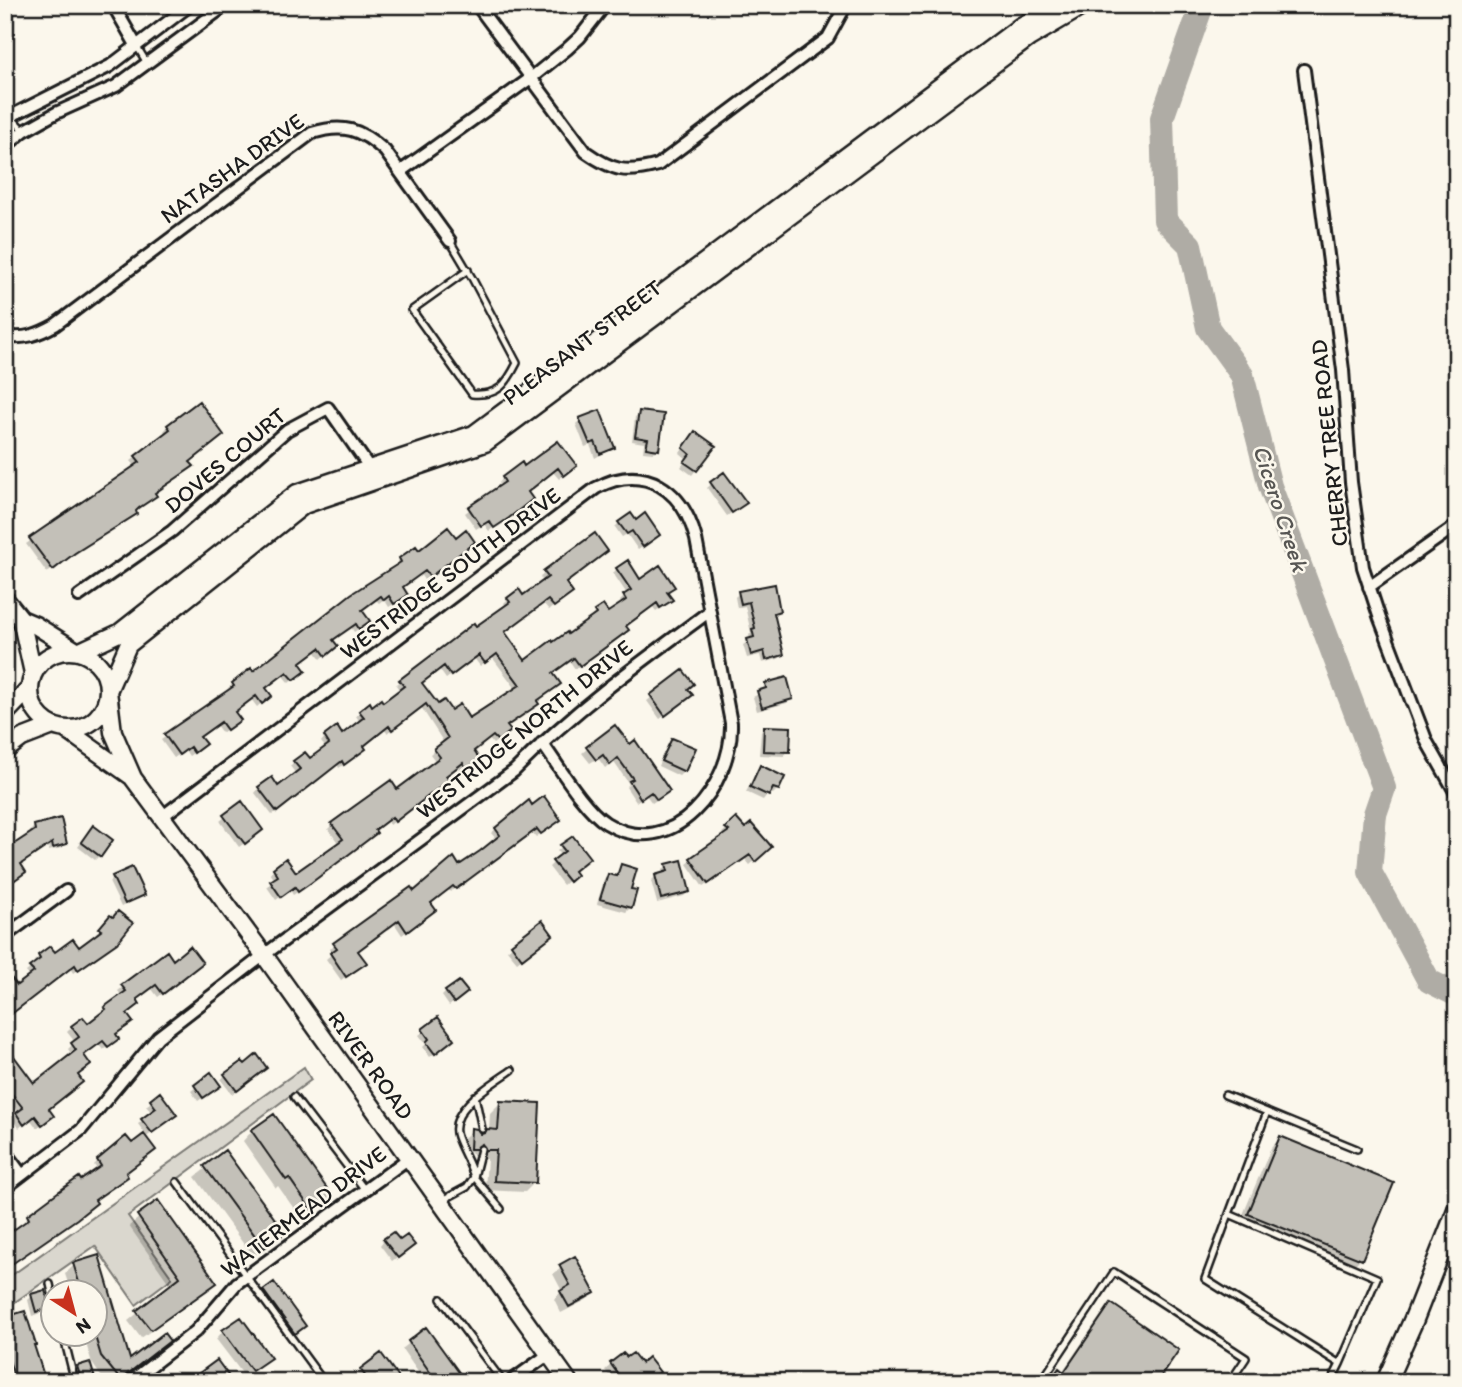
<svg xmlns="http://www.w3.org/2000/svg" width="1462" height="1387" viewBox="0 0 1462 1387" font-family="Itim,sans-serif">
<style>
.green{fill:#dad7ce;stroke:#7b7a75;stroke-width:2}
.shadow{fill:#0003;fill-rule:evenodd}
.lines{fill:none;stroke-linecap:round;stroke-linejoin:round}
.river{stroke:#afaca5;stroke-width:24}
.building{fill:#c3c0b8;stroke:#1c1c1c;stroke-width:2;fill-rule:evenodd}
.lane-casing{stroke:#1c1c1c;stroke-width:10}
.street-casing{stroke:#1c1c1c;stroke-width:16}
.secondary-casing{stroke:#1c1c1c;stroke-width:21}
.primary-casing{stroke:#1c1c1c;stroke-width:23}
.lane{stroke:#fbf7ec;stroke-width:5}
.street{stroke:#fbf7ec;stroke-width:10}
.secondary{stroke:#fbf7ec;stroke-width:16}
.primary{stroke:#fbf7ec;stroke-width:18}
.labels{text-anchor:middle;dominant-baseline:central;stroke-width:5;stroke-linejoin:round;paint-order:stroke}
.street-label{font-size:23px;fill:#1c1c1c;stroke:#fbf7ec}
.water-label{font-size:24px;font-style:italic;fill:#575653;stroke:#fbf7ec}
</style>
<rect width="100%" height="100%" fill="#fbf7ec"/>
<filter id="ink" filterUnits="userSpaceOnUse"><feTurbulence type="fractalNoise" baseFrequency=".0143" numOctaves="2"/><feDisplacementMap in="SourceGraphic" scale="14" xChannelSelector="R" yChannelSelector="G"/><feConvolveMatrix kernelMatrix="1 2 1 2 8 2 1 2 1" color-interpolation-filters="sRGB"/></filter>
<g filter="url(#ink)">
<path class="green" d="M304 1067 311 1080 128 1216 172 1278 136 1305 95 1246 5 1309V1280Z"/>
<path class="shadow" d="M198 403 189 462 134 511 131 518 47 573 26 544 136 467 131 461 166 434 164 431 168 426Z
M640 413 657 449 653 453 643 452 644 443 632 441 635 417Z
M580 420 613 447 595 458 590 445 585 447 576 424Z
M691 437 696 470 692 475 681 467 687 459 680 453Z
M557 443 570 470 559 479 552 471 526 492V503L489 531 484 524 476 529 465 513 501 486 499 483 503 478 524 468Z
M723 474 740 507 727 516 707 488Z
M619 523 654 539 638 550 627 534 622 537 615 527Z
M456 539 469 546 424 580 420 574 401 588V599L389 607 384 599 379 603 376 600 361 610 364 625 354 632 351 627 332 641 331 650 321 659 315 651 298 663 299 675 289 683 282 675 264 689 265 700 257 707 251 699 233 712 234 724 222 733 216 725 199 737V749L189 756 185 750 174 758 161 740 230 690 228 688 233 684 253 673 398 566 396 564 400 559Z
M617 569 666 593V604L656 611 652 606 624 627 622 634 575 669 569 660 551 674 536 702 505 727 504 735 493 744 488 738 472 751 473 764 462 772 458 766 444 776 443 784 390 825 386 820 305 887 293 895 290 890 276 900 267 887 275 880 270 873 274 869 296 875 339 844 328 829 332 825 390 782 396 792 436 762 430 754 444 743 421 707 387 733 384 729 362 746 360 753 339 768 337 764 272 815 255 793 259 788 271 779 278 788 296 774 290 766 294 762 309 760 326 748 321 742 325 737 342 736 360 722 356 716 360 712 383 704 400 691 396 685 400 681 506 606 504 603 508 599 523 597 544 582 540 577 545 573 564 583 566 597 549 610 543 603 503 633 525 662 568 637 593 619 591 617 595 613 607 615 622 604 620 601 627 594 613 573ZM492 657 516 689 469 720 438 707 420 683 439 669 446 679 474 658 480 666Z
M739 593 778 611 774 615 783 655 778 659 762 663 760 655 747 658 743 645 750 640 749 635 751 633 745 606 737 608 735 597Z
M683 673 686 699 660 719 647 701Z
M766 685 791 698 787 703 757 711 753 697 762 692Z
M615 727 664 795 652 803 646 795 636 802 626 787 629 784 613 761 605 768 598 758 590 763 582 753Z
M765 727 788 751 784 756 759 755 761 732Z
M672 740 684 771 679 776 658 766 668 744Z
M760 767 778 789 773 794 769 792 763 800 746 792Z
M242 804 257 834 239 847 220 821Z
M736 821 745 831 770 847 750 865 745 859 703 887 687 864 725 836 722 833Z
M554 824 536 837 532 832 450 892 448 889 429 904 430 914 402 935 394 923 357 951 360 967 341 980 326 959 333 953 330 949 334 945 414 893 459 867 497 840 491 833 496 829Z
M34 827 66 843 61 848 49 851 48 845 19 865 6 886 12 894 5 900V852L31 835 30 831Z
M89 832 99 856 95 860 78 847Z
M572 839V872L570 879 563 885 549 867 561 856 557 851Z
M667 865 688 891 684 896 657 903 651 881 656 876 664 874 663 870Z
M621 866 629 890 631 907 626 912 597 904 604 880 608 876 615 877Z
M113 878 143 895 121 907 109 882Z
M106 922 110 947 73 973 70 968 16 987 30 977 26 972 36 964 34 961 50 948 54 954 79 950 98 935 96 933Z
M541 923 547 939 517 962 507 950Z
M172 963 196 967 158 997 151 988 135 1000 125 1014 113 1043 103 1050 98 1044 82 1055 76 1076 47 1109V1120L37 1128 30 1119 19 1128 13 1119 19 1113 5 1095V1049L34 1085 72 1055 68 1049 75 1042 67 1032 72 1027 83 1019 87 1025 122 996 118 991 123 987Z
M446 992 461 997 449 1006 442 996Z
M437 1020 447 1043 430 1057 423 1047 426 1044 419 1035Z
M261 1072 232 1094 221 1080 225 1075Z
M211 1075 214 1090 198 1101 191 1091Z
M160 1095 171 1119 145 1138 124 1174 93 1201 90 1207 5 1268V1233L8 1237 26 1224 24 1221 28 1217 98 1170 94 1165 98 1161 132 1145 146 1135 138 1124 152 1113 146 1106Z
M500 1103 535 1182 525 1192 485 1190 487 1159H476L471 1152 461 1158 462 1140 472 1130 480 1136 489 1131 490 1113Z
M252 1131 330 1197 302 1220 278 1186 276 1188 243 1141Z
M1280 1138 1391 1184 1360 1259 1350 1269 1239 1224 1271 1148Z
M225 1153 283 1232 253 1257 195 1177Z
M158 1202 215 1283 206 1292 141 1338 128 1321 171 1286 129 1226Z
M384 1240 408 1249 392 1261 380 1245Z
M97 1257 129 1362 168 1341 120 1382H105L92 1363 83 1334H94V1292H71L65 1274 74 1265Z
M574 1259 593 1293 586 1300 561 1313 554 1299 562 1291 553 1274Z
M264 1291 300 1330 290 1337 260 1296Z
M32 1296 48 1308 43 1312 32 1316 28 1300Z
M1111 1306 1157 1382H1048L1059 1370 1062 1372 1101 1315Z
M5 1319 44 1382H5Z
M426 1330 458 1382H425L402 1349Z
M223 1331 268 1358 245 1377 216 1339Z
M623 1355 646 1382H614L605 1370Z
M78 1367 92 1382H77L74 1372Z
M362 1370 399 1382H358L355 1377Z"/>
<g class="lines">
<path class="river" d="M1202 5 1162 118 1165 220 1190 245 1208 328 1242 375 1270 486 1384 788 1375 814 1370 872 1429 981 1457 995"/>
</g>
<path class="building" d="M199 401 224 435 190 462 194 466 155 493 157 496 139 508 136 511 137 514 75 553 53 570 29 538 140 462 135 456 170 429 167 425Z
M600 410 615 448 600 454 595 442 590 444 579 418Z
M639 411 664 414 659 450 646 448 648 439 635 437Z
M695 431 716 446 697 471 684 462 690 454 683 448Z
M558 441 577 466 564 476 558 468 528 492 533 499 509 518 494 528 489 521 481 526 468 507 505 482 502 477 522 462 524 466Z
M724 472 747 503 732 513 710 482Z
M631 513 636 520 645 513 660 535 643 547 632 531 627 534 618 522Z
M448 527 456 537 466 529 475 542 430 577 425 571 403 587 408 595 394 604 389 596 384 600 381 596 362 610 370 621 359 629 356 624 333 640 338 646 326 656 320 648 300 663 306 671 294 680 287 672 266 688 272 696 262 704 256 696 235 712 241 720 227 730 221 722 200 737 206 744 194 753 190 747 179 755 164 734 234 686 232 683 251 668 253 671 351 594 401 562 399 558 416 546 419 550Z
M595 533 608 551 566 583 573 593 554 607 548 600 505 632 525 660 552 640 553 642 567 632 568 634 596 614 594 611 603 605 608 612 626 600 623 595 631 590 616 568 628 560 640 579 660 565 675 587 667 592 673 600 660 608 657 603 626 626 629 630 580 666 574 658 553 673 561 684 537 701 539 704 507 726 511 731 498 741 493 736 474 751 480 760 467 769 463 763 446 776 449 780 395 822 392 817 375 830 377 833 311 883 298 892 295 887 281 897 270 881 278 876 273 868 286 858 296 872 343 839 331 823 391 780 397 789 440 757 434 749 448 738 426 704 392 730 389 726 364 746 366 749 344 765 342 761 277 812 258 787 272 777 278 786 300 769 293 761 305 752 310 758 329 744 324 736 337 726 342 734 364 717 359 711 370 702 372 706 381 699 383 702 404 686 399 680 474 623 476 626 510 602 507 598 519 589 523 595 548 577 543 571ZM497 654 520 685 469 718 460 704 451 710 444 700 438 704 422 683 444 666 451 676 479 655 485 663Z
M775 584 780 611 774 613 784 655 766 660 764 651 751 655 747 639 754 637 752 629 755 628 749 602 741 604 738 591Z
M683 670 694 684 688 689 693 695 665 716 650 695Z
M787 677 793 699 762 708 757 691 766 688 765 683Z
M615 725 630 744 635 740 670 791 657 800 651 792 641 799 629 781 633 779 618 758 610 765 603 755 596 760 586 747Z
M764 726 791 727 790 752 763 751Z
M672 738 696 748 685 772 661 761Z
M760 765 785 777 779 790 773 788 769 796 750 787Z
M544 796 561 820 541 834 537 829 456 889 453 886 431 903 436 910 407 932 399 920 358 951 367 963 346 977 330 953 337 948 333 943 411 887 414 891 454 857 459 865 480 851 500 835 495 828 529 800 532 805Z
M242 801 263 830 245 844 223 815Z
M61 818 67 844 53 848 52 843 21 864 26 872 5 887V850L35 830 34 825Z
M736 818 745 828 751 823 772 847 755 862 750 855 708 884 690 858 729 831 725 828Z
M93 825 113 840 101 857 81 842Z
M573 836 590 858 574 871 577 875 569 882 552 861 565 851 560 845Z
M682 860 690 892 661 899 655 875 668 871 666 864Z
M621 864 637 869 631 889 637 890 632 908 600 899 608 874 617 876Z
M132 867 145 895 125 904 112 876Z
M118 911 133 923 117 943 78 970 75 965 5 1019V970L17 985 34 972 29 967 40 959 38 955 50 946 55 952 73 939 79 947 102 930 99 928 110 915 113 917Z
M542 920 553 935 522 959 511 944Z
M190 946 203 963 163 994 156 985 137 999 140 1004 127 1014 133 1022 116 1034 119 1039 108 1047 103 1041 84 1055 91 1065 78 1075 83 1082 49 1109 54 1116 42 1125 35 1116 24 1125 16 1113 23 1108 5 1085V1044L34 1083 76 1050 71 1043 79 1037 71 1026 83 1017 88 1023 106 1009 104 1007 126 991 121 985 167 951 173 960Z
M459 981 468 992 454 1003 445 991Z
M438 1017 454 1039 435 1054 426 1042 429 1039 422 1029Z
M257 1054 267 1068 237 1091 224 1074 242 1061 245 1064Z
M211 1072 221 1086 203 1098 194 1085Z
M160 1092 177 1115 152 1133 141 1119 156 1108 150 1100Z
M500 1101 540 1103 536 1183 494 1181 496 1150H486L482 1144 476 1149H470L471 1128 477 1129 481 1134 485 1133 487 1129 498 1130Z
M274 1114 333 1197 312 1211 289 1178 286 1180 251 1130Z
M144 1134 156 1150 126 1173 128 1177 95 1200 97 1203 77 1219 12 1264 5 1255V1236L29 1219 27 1215 58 1192 79 1177 81 1180 101 1166 97 1160 126 1136 132 1143Z
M1280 1136 1394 1183 1362 1260 1248 1214Z
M225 1150 285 1233 264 1248 204 1166Z
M158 1200 217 1283 151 1330 136 1311 180 1277 137 1215Z
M393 1232 400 1240 407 1235 415 1245 398 1258 383 1239Z
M99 1255 130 1359 164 1333 170 1341 125 1376 122 1382 101 1356 94 1333V1292H82L73 1263Z
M575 1256 595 1293 569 1307 560 1291 570 1285 559 1265Z
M274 1282 306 1326 295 1334 263 1290Z
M45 1290 50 1308 36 1312 31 1294Z
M1111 1303 1179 1350 1157 1382H1049L1059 1368 1064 1372Z
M25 1311 36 1345H34L46 1382H16L5 1348V1317Z
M241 1317 271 1358 252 1371 222 1330Z
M426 1327 466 1382H437L408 1341Z
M381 1353 402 1382H370L360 1369Z
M623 1353 627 1357 633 1353 641 1363 648 1357 660 1372 647 1382H624L610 1363Z
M217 1360 233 1382H187Z
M90 1362 96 1382H82L77 1366Z"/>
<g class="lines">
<g class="lane-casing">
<path id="lane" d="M136 45 147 63
M10 116 24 131
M450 241 472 278 517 363C506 385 498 396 472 394L412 310 468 270
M1225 1095 1267 1112 1229 1214 1377 1278 1340 1364 1331 1382
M475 1096 482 1129
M294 1097 365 1190
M1267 1112 1357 1149
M481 1149 474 1177 501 1209
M177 1182 324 1382
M443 1200 467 1187 474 1177C470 1163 462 1151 457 1137 447 1109 494 1083 512 1070
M1229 1214 1205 1279 1340 1364
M50 1284 52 1293
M441 1299 503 1382
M63 1334 75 1382
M1041 1382 1114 1272 1246 1358 1230 1382"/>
</g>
<g class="street-casing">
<path id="street" d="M113 5 136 45
M477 5 586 152C613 171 626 174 658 165L828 38 846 5
M1304 70 1343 370 1351 482 1363 567 1380 619 1427 742 1457 795
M5 119 110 66 190 5
M5 147 24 131 56 113 116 86 226 5
M401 171 531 78 567 49 580 37 605 5
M5 336C24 340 39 334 55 325L312 133C343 123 361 129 385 151L450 241
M1369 587 1457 525
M79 596 172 531 287 430 328 408 371 470V474
M163 816 596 488C645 462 683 490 696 539L731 723C733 785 672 864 606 823 584 809 558 765 542 743
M5 936 66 891
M5 1152 22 1175
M5 1188 81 1130 158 1037 264 955 514 771C574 710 642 661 710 611
M130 1382 196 1331 237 1283 409 1158
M510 1382 549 1354"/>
</g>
<g class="secondary-casing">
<path id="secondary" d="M5 599 21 619 33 673
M21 619 35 625 78 652 119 633 297 493 474 434 1021 26 1057 5
M30 690a39 39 0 1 1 78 0a39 39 0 1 1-78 0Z
M5 714 29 689
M65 729 131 776
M5 751 22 738 53 726
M569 1382 264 955 133 778 113 732 108 691 128 645 304 505 485 443 1029 38 1085 5"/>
</g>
<g class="primary-casing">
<path id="primary" d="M1386 1382 1414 1319 1457 1210"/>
</g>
<use href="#lane" class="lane"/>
<use href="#street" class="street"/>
<use href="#secondary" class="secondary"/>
<use href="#primary" class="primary"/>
</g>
</g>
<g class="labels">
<g class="street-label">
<text transform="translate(232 168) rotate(-36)">NATASHA DRIVE</text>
<text transform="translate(582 342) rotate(-37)">PLEASANT STREET</text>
<text transform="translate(1329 443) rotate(-96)">CHERRY TREE ROAD</text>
<text transform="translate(225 460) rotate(-40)">DOVES COURT</text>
<text transform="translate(450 573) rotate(-37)">WESTRIDGE SOUTH DRIVE</text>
<text transform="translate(524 729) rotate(-39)">WESTRIDGE NORTH DRIVE</text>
<text transform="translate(371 1065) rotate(54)">RIVER ROAD</text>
<text transform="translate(303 1211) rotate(-37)">WATERMEAD DRIVE</text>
</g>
<g class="water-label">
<text transform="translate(1281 508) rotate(72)">Cicero Creek</text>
</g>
</g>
<rect width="1462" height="1387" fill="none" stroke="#fbf7ec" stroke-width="28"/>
<rect x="14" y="14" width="1434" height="1359" fill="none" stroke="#1c1c1c" stroke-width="2.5" filter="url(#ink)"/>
<g transform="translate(74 1313) rotate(144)"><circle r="33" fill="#fbf7ec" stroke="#a29f99" stroke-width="2"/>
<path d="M0-5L12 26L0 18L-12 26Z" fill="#c8321e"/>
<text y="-10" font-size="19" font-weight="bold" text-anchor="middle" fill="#1c1c1c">N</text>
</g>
</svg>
